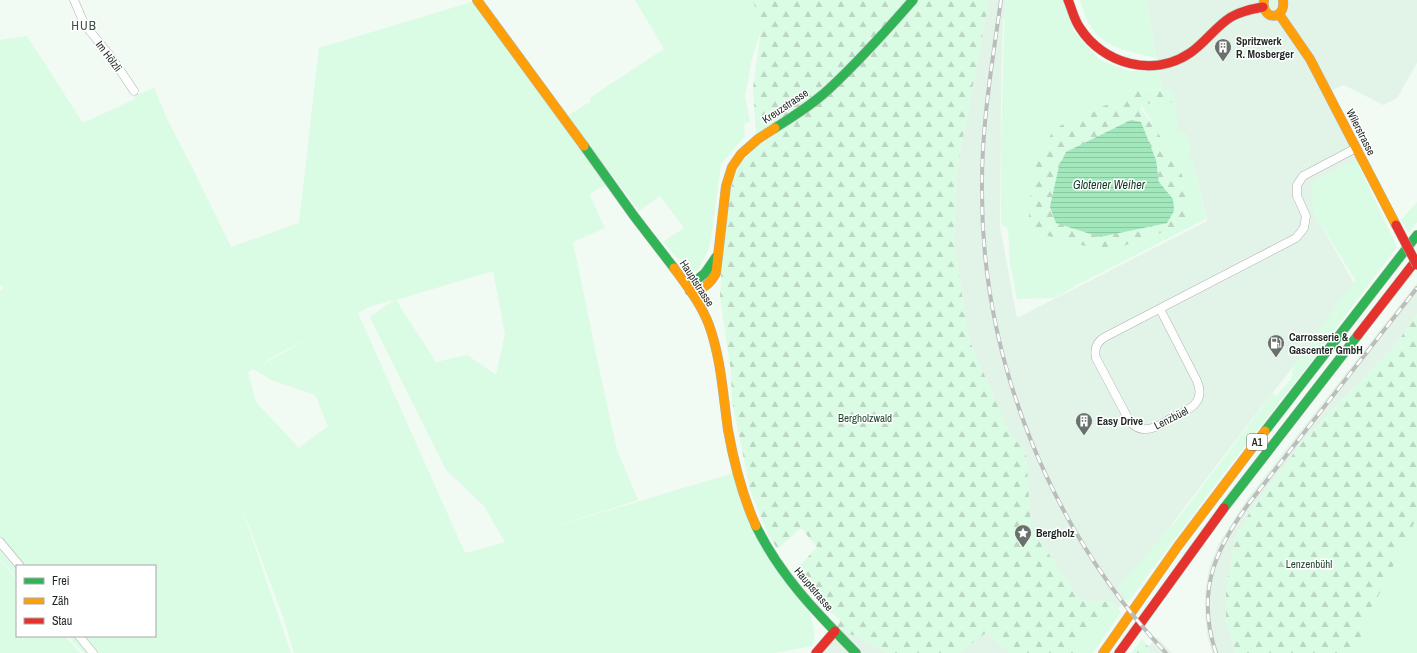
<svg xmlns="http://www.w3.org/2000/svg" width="1417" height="653" viewBox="0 0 1417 653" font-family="'Archivo Narrow',sans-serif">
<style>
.built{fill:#e2f4e8}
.green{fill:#dafbe4;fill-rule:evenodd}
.forest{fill:url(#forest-firs);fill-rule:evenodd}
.water{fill:url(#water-rules)}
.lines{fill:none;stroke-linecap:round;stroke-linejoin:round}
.street-casing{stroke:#adb3ae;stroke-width:9}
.fast-casing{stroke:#adb3ae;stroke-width:10}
.slow-casing{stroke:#adb3ae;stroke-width:10}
.jam-casing{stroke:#adb3ae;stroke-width:10}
.street{stroke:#fdfefd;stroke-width:8}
.fast{stroke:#30b455;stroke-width:9}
.slow{stroke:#ff9f0a;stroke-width:9}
.jam{stroke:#e5322d;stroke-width:9}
.rail-casing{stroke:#babdbb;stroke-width:4}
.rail{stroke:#fff;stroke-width:2.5;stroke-dasharray:8;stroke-linecap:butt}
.jam-bridge-casing{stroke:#adb3ae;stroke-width:10;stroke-linecap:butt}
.jam-bridge{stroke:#e5322d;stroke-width:9}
.labels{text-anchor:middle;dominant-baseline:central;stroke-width:3;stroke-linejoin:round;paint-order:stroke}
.shield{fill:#fff;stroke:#626864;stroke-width:1}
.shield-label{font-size:10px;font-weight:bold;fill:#1f2722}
.poi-label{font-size:11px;font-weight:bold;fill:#1f2722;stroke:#fff;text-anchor:start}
.street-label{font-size:11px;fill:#1f2722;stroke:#fff}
.park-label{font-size:11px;fill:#204830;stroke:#fff}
.water-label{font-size:12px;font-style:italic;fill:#113b23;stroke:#fff}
.quarter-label{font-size:13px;letter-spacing:1px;fill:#415146;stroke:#fff}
</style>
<defs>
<pattern id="forest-firs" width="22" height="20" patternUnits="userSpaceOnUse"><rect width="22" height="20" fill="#dafbe4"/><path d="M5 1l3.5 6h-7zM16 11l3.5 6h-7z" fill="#bbd7c3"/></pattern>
<pattern id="water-rules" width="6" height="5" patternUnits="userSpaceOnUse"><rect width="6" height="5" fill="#a2e8bc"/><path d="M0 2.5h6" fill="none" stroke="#8bc7a1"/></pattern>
</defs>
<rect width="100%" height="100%" fill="#f2faf4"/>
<path class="built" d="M989 0H1009L1003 21 1001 98 1000 226 1017 318 1207 221 1195 169 1178 160 1162 89 1146 0H1417V63L1397 98 1383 105 1344 85 1335 89 1328 94 1361 158 1313 211 1356 287 1249 423 1131 578 1127 598 1117 610 1112 602 1080 600 1031 528 1026 453 1009 432 968 337 954 239 957 169Z
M1417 283V314L1394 347 1308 435 1254 505 1236 536 1230 565 1228 586 1234 649 1236 653H1212L1207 635 1205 614V594L1209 568 1219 543 1247 499Z
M835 631 857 636 887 653H816Z
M987 632 1010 653H959L969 645Z
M1157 637 1172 653H1148V647Z"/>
<path class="green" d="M635 0H753L761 30 752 58 745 97 750 122 744 124 745 136 721 164 711 239 708 251 697 271H689L663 242 684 228 660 196 639 211 567 116 590 102 591 97 664 49Z
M1005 0H1063L1073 30 1100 60 1129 71H1152L1158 70 1162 89H1130L1109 104 1072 118 1054 130 1048 236 1100 250 1172 229 1182 175 1141 104 1176 102 1178 131 1187 133 1192 154 1187 155 1189 161 1193 160 1206 219 1077 285 1055 298 1017 299 1010 263 1008 229 1001 224V142Z
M1080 0H1146L1156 58C1115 48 1092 46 1080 0Z
M475 1 610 183 589 194 605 228 573 242 603 387 617 450 638 500 533 533 737 472 751 515 808 603 815 635 812 646 775 653H294L283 617 237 494 291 653H84L68 636H155V566H17V578L0 559V291L4 288 0 284V40L27 36 83 123 135 99 134 96 154 88 168 121 193 169 231 247 299 223 319 48ZM493 271 505 334 496 375 467 355 436 362 396 300ZM394 300 370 317 446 470 484 506 505 542 465 553 358 313 372 306ZM319 333 261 365 270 358ZM253 369 271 380 315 395 328 426 299 448 256 402 248 372Z
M1361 158 1359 166 1397 247 1300 376 1226 470 1128 602 1118 587 1177 520 1273 393 1276 396 1291 379 1294 365 1355 280 1313 211 1312 182Z
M1417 202V222L1409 233 1401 220Z
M1417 516V653H1354L1389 569Z
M0 560 17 580V636H65L80 653H0Z
M1112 602 1121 612 1093 653H1073Z"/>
<path class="forest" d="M753 0H989L957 169 954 239 968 337 1009 432 1026 453 1031 528 1080 600 1112 602 1101 620 1073 653H1010L987 632 959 653H887L857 636 835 631 840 620 828 610 793 573 817 547 801 528 777 549 766 530 750 489 732 401 731 371 720 297 722 262 730 191 740 163 757 146 753 88 761 30Z
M1130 89 1173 90 1176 102 1141 104V109L1158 133 1182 175 1189 214 1172 229 1123 246 1100 250 1048 236 1035 226 1029 218 1031 181 1037 157 1054 130 1072 118 1109 104ZM1066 152 1156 160 1159 182 1173 199Z
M1417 314V517L1373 607 1354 653H1236L1226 620V590L1230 565 1236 536 1254 505 1308 435 1394 347Z
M1142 639 1150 649 1147 653H1132Z"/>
<path class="water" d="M1131 120 1141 122 1156 160 1159 182 1173 199 1174 211 1167 223 1100 237 1056 223 1050 207 1059 166 1066 152Z"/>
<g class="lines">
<g class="street-casing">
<path id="street" d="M74 0 83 21 89 30 112 58 134 91
M1160 309 1197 381C1207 404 1186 411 1170 419 1163 423 1155 429 1147 429 1140 430 1135 427 1130 422L1096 358C1094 349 1096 342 1105 337L1296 238 1304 228 1306 216 1297 196V185L1303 176 1356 148
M0 542 20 566
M79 636 93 653"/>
</g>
<g class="fast-casing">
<path id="fast" d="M775 128C794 116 813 104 829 89 859 61 886 31 913 0
M584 146 634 216 674 268
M690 291 692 284 705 273 716 257
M1265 431 1417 235
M1224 508 1358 335
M756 526C781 577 817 613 856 653"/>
</g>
<g class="slow-casing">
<path id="slow" d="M477 0 584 146
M1264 0C1261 21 1286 21 1283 0
M1279 14 1310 59 1396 225
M674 268C687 286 701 304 709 325 721 358 723 395 728 430 734 463 742 495 756 526
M690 291C703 290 710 284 716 273L726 186 732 167 741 154 758 139 775 128
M1103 653 1178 546 1265 431"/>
</g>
<g class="jam-casing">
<path id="jam" d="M1068 0C1072 9 1074 20 1080 28 1103 64 1153 78 1190 53 1205 43 1215 27 1231 17 1241 11 1252 9 1263 7
M1358 335 1417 259
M816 653 835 631
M1119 653 1224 508"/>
</g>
<use href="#street" class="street"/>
<use href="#fast" class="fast"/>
<use href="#slow" class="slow"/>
<use href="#jam" class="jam"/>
<g class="rail-casing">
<path id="rail" d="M1001 0C992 64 981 128 982 193 982 361 1051 531 1166 653
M1216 653C1196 593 1214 550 1250 502L1417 288"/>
</g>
<use href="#rail" class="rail"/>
<g class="jam-bridge-casing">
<path id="jam-bridge" d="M1396 225 1417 265"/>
</g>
<use href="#jam-bridge" class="jam-bridge"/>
</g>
<defs>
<g id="building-pin" transform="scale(0.9)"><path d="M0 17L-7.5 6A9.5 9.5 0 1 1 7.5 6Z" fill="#69716c" stroke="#fff"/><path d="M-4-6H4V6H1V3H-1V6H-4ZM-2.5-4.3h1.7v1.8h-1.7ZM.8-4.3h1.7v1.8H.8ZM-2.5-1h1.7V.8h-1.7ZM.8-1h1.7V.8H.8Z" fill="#fff"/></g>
<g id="fuel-pin" transform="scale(0.9)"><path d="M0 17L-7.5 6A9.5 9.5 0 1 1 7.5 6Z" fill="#69716c" stroke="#fff"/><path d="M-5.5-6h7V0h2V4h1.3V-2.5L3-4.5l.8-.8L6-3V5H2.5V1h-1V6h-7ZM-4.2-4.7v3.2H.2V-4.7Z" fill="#fff"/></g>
<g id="sight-pin" transform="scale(0.9)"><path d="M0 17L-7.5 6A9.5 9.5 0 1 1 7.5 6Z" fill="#69716c" stroke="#fff"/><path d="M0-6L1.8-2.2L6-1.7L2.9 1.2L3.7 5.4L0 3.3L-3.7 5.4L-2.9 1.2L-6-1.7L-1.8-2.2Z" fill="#fff"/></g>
</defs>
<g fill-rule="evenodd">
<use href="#building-pin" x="1223" y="47"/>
<use href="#fuel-pin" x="1276" y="343"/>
<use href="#building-pin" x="1084" y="421"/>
<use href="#sight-pin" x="1023" y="533"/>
</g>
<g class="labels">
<rect class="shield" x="1247" y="434" width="20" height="16" rx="3"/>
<g class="shield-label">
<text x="1257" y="442">A1</text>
</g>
<g class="poi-label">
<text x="1236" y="41">Spritzwerk<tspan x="1236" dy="13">R. Mosberger</tspan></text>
<text x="1289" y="337">Carrosserie &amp;<tspan x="1289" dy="13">Gascenter GmbH</tspan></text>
<text x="1097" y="421">Easy Drive</text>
<text x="1036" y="533">Bergholz</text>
</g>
<g class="street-label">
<text transform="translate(109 56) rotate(53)">Im Hölzli</text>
<text transform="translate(785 106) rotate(-34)">Kreuzstrasse</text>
<text transform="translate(1361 132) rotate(63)">Wilerstrasse</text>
<text transform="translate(697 283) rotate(57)">Hauptstrasse</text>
<text transform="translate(1171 418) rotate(-27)">Lenzbüel</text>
<text transform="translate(814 589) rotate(50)">Hauptstrasse</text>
</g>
<g class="park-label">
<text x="865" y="418">Bergholzwald</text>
<text x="1309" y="564">Lenzenbühl</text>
</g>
<g class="water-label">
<text x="1109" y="185">Glotener Weiher</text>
</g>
<g class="quarter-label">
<text x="84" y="25">HUB</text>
</g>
</g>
<rect x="16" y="565" width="140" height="72" fill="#ffffff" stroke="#a5a9a7"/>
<rect x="24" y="578" width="20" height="6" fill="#30b455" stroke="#a5a9a7"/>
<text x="52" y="585" font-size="12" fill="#1f2722">Frei</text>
<rect x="24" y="598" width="20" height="6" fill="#ff9f0a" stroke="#a5a9a7"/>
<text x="52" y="605" font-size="12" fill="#1f2722">Zäh</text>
<rect x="24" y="618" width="20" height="6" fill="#e5322d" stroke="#a5a9a7"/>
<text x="52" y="625" font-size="12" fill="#1f2722">Stau</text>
</svg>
